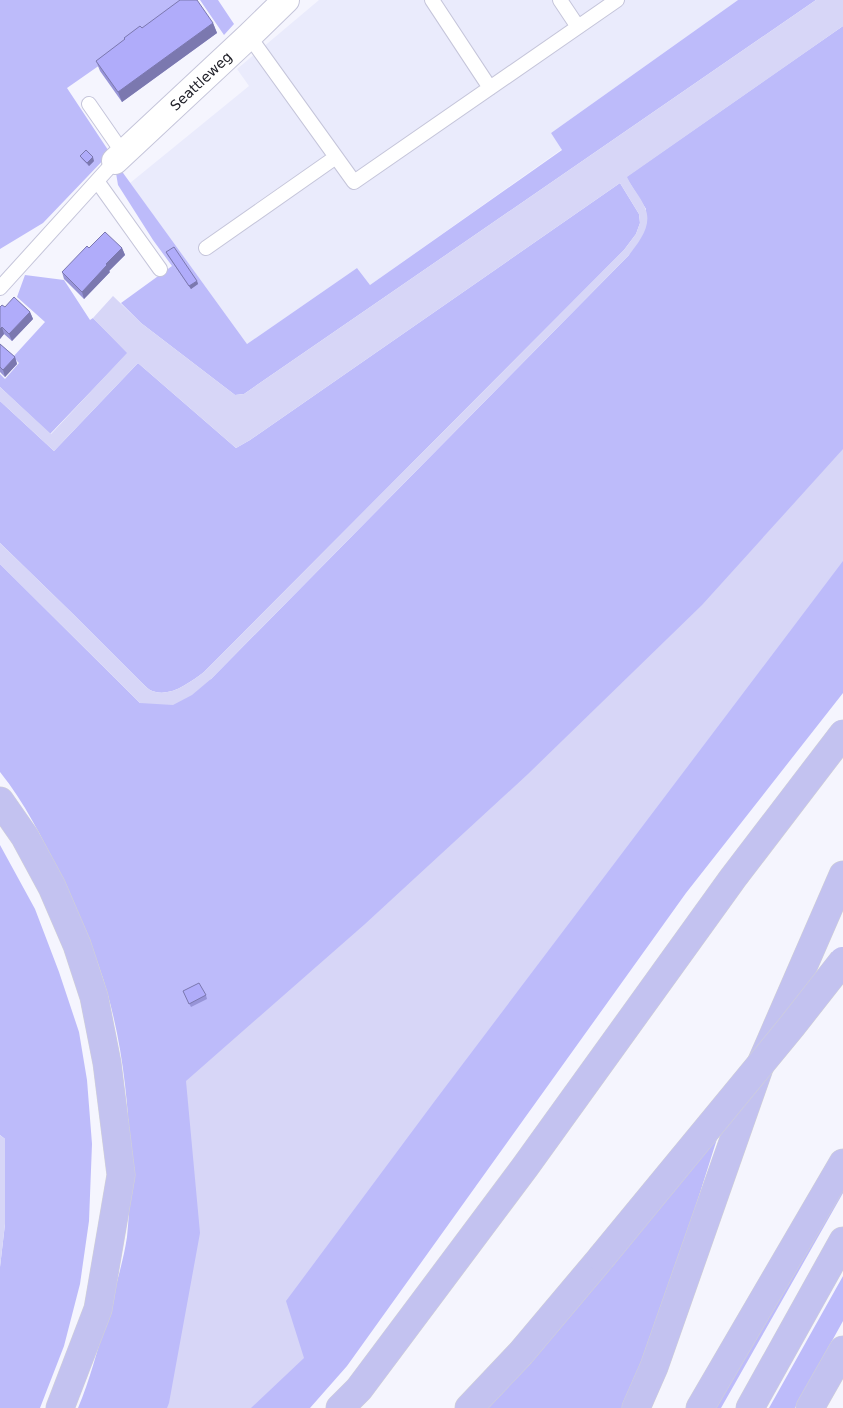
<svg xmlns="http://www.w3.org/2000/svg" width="843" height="1408" viewBox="0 0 843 1408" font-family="'DejaVu Sans',sans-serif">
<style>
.built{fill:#eaebfc}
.green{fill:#bdbbfa}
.water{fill:#d7d6f7}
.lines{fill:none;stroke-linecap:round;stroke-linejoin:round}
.service-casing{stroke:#c5c5da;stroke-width:16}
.minor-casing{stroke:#c5c5da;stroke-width:28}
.motorway-casing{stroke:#d2d2d4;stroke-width:29}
.service{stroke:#fff;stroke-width:14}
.minor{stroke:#fff;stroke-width:26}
.motorway{stroke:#c3c2f0;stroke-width:28}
.motorway-bridge-casing{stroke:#d2d2d4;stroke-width:29;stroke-linecap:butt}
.motorway-bridge{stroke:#c3c2f0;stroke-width:28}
.wall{fill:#9794d7}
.shaded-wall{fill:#7b78af}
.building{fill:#b0acfa;stroke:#7b78af}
.labels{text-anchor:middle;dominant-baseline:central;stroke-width:5;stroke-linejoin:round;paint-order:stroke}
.street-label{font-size:14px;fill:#202028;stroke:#fff}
</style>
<rect width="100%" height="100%" fill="#f5f5fe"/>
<path class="built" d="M319 0H738L551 133 562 149 370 285 357 268 247 344 130 183 249 86 237 69Z"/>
<path class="green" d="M0 0H193L67 88 110 153 43 223 0 249Z
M200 0H218L234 24 224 35Z
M738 0H816L244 394 235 395 141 323 121 303 172 266 153 240 118 185 116 173 118 166 247 344 357 268 370 285 562 150 551 133Z
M843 26V693L686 893 347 1366 310 1408H78C90 1380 97 1351 106 1321 113 1295 123 1264 127 1237 130 1209 130 1182 130 1154 128 1092 120 1026 99 967 88 935 75 904 59 873 42 838 25 803 0 772V564L140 703 211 679 629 255 646 209 626 177Z
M620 183 639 214 640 223 636 234 624 250 204 672C189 683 169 699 150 690 147 688 143 684 141 682L73 614 0 543V401L54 451 138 363 236 448 250 440Z
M25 275 64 280 90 320 93 318 128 353 50 434 0 387V374L5 379 19 363 13 357 45 322 17 297Z
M0 845 35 909 59 972 79 1032 87 1080 92 1144 89 1221 80 1284 64 1346 40 1408H0V1267L5 1224V1139L0 1135Z
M728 1104 646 1364 627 1408H475Z
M843 1179V1193L721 1408H710Z
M843 1276V1321L795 1408H769Z"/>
<path class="water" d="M816 0H843V26L627 177C632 188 641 197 645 208 653 225 639 242 629 255L211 679 192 695 173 705 140 703 0 564V543L73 614 141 682C143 684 147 688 150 690 169 699 189 683 204 672L624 250 636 234 640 223 639 214 620 183 250 440 236 448 138 363 54 451 0 401V387L51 434 127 353 93 318 113 296 141 323 235 395 244 394Z
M843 449V561L434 1102 286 1301 304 1358 251 1408H167L169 1403 200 1233 186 1081 365 924 528 774 702 605Z
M0 1135 5 1139V1224L0 1267Z"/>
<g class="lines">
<g class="service-casing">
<path id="service" d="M432 0 490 88
M560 0 578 27
M249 36 354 182 617 0
M89 104 123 153
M97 181 160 269
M206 248 336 157
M0 288 115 161"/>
</g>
<g class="minor-casing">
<path id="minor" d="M115 161 249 36 286 0"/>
</g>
<g class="motorway-casing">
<path id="motorway" d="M0 801 25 837 52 887 77 945 94 997 107 1063 121 1175 98 1309 60 1408
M340 1408 359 1389 525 1167 733 878 843 734
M469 1408 521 1353 601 1258
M636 1408 654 1367 759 1068 843 875
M700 1408 843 1163
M750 1408 843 1241
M810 1408 843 1350"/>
</g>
<use href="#service" class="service"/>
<use href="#minor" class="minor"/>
<use href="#motorway" class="motorway"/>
<g class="motorway-bridge-casing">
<path id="motorway-bridge" d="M601 1258 792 1026 843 961"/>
</g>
<use href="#motorway-bridge" class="motorway-bridge"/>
</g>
<path class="wall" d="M213 23 217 33 122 102 100 71 96 61 125 40 124 38 142 28Z
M80 156 94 161 89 166 82 159Z
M89 248H122L125 255 109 271 110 272 84 299 64 279 62 272Z
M166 252 197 281 198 284 191 289 168 256Z
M5 307 30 312 33 319 12 341 4 334 0 339Z
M0 344 15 357 17 364 5 377 0 372Z
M183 991 206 995 207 999 191 1007Z"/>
<path class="shaded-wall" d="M213 23 217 33 122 102 118 92Z
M93 157 94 161 89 166 87 163Z
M122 248 125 255 109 271 110 272 84 299 82 292 106 264Z
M197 281 198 284 191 289 189 286Z
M30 312 33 319 12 341 9 334Z
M2 327 4 334 0 339V329Z
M15 357 17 364 5 377 3 370Z"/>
<path class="building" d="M180 0H197L213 23 118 92 96 61 125 39 124 38 140 26 142 28Z
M86 150 93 157 87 163 80 156Z
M105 232 122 248 106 264 107 265 82 292 62 272 87 246 89 248Z
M174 247 197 281 189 286 166 252Z
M14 297 30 312 9 334 2 327 0 329V307L2 305 5 307Z
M0 344 15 357 3 370 0 367Z
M199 983 206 995 189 1004 183 991Z"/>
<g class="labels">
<g class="street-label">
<text transform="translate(201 81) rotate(-43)">Seattleweg</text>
</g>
</g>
</svg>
